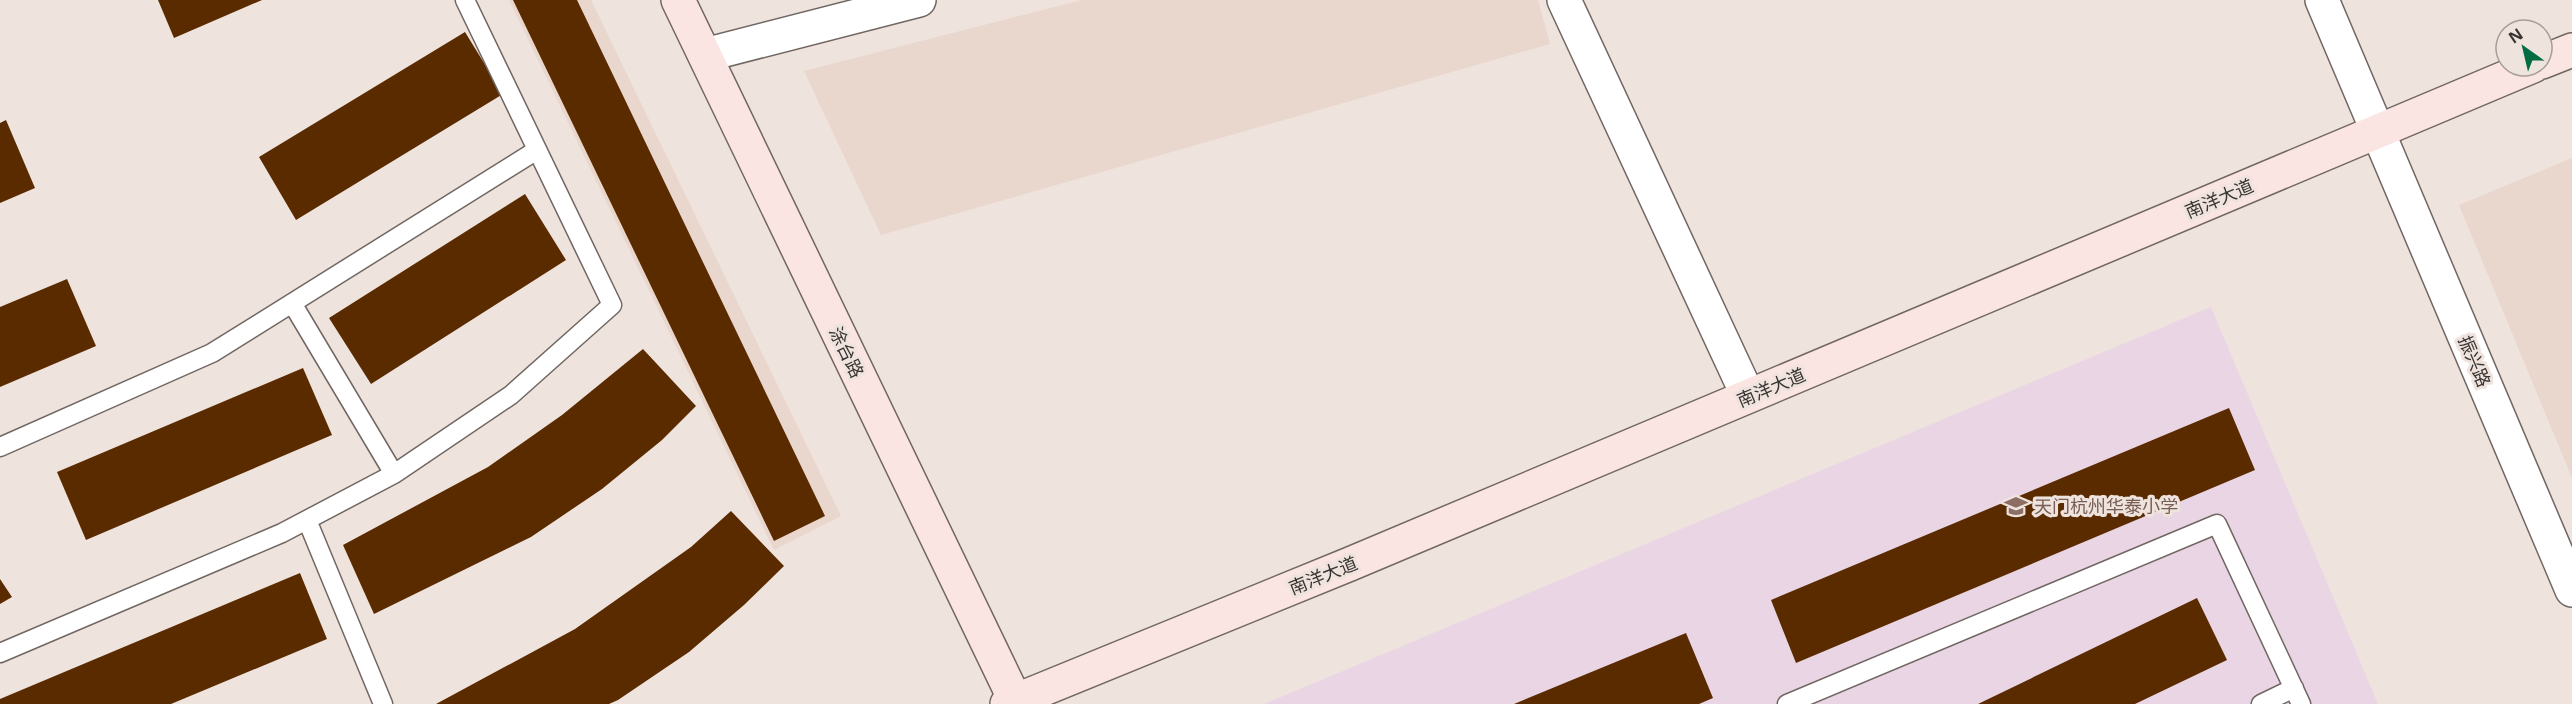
<svg xmlns="http://www.w3.org/2000/svg" width="2572" height="704" viewBox="0 0 2572 704" font-family="'Noto Sans','Noto Sans SC',sans-serif">
<style>
.built{fill:#e9d6cd}
.education{fill:#ead5e5}
.building{fill:#5b2b00}
.lines{fill:none;stroke-linecap:round;stroke-linejoin:round}
.lane-casing{stroke:#716762;stroke-width:21}
.street-casing{stroke:#716762;stroke-width:36}
.secondary-casing{stroke:#716762;stroke-width:36}
.lane{stroke:#fff;stroke-width:18}
.street{stroke:#fff;stroke-width:33}
.secondary{stroke:#fbe5e3;stroke-width:33}
.labels{text-anchor:middle;dominant-baseline:central;stroke-width:6;stroke-linejoin:round;paint-order:stroke}
.street-label{font-size:18px;fill:#383432;stroke:#efe3de}
.education-label{font-size:18px;fill:#785e54;stroke:#efe3de;text-anchor:start}
</style>
<rect width="100%" height="100%" fill="#efe3de"/>
<path class="built" d="M509 0H591L841 516 774 550Z
M1082 0H1538L1550 44 881 235 804 71Z
M2572 158V478L2459 205Z"/>
<path class="education" d="M2211 307 2378 704H1264Z"/>
<path class="building" d="M158 0H262L174 38Z
M513 0H577L825 516 774 541Z
M465 32 503 94 296 220 259 157Z
M6 120 35 188 0 203V123Z
M525 194 566 260 371 384 329 318Z
M67 279 96 346 0 387V307Z
M643 349 696 406 662 440 602 489 531 537 374 614 343 545 488 467 562 415Z
M303 368 332 435 86 540 57 472Z
M2229 408 2255 470 1796 663 1771 600Z
M731 511 784 566 744 605 689 652 618 700 609 704H436L575 629 691 547Z
M300 573 327 639 171 704H0V699Z
M0 579 12 597 0 604Z
M2197 598 2227 660 2135 704H1978Z
M1686 633 1713 698 1699 704H1514Z"/>
<g class="lines">
<g class="lane-casing">
<path id="lane" d="M292 303 394 474
M0 447 212 353 537 150
M307 520 383 704
M0 653 282 533 394 474 511 395 612 305 465 0
M1787 704 2217 524 2301 704
M2261 704 2294 688"/>
</g>
<g class="street-casing">
<path id="street" d="M1564 0 1748 396
M2322 0 2572 590
M705 55 919 0"/>
</g>
<g class="secondary-casing">
<path id="secondary" d="M678 0 1017 704
M2542 62 2572 50
M1007 704 1350 564 2533 66"/>
</g>
<use href="#lane" class="lane"/>
<use href="#street" class="street"/>
<use href="#secondary" class="secondary"/>
</g>
<defs>
<g id="school-bare" transform="scale(1.8)"><path d="M0-5L7-2L0 1L-7-2ZM-4 1L0 2.5L4 1V4Q0 6-4 4Z" fill="#8d6e63" stroke="#efe3de" stroke-width="2.5" paint-order="stroke"/></g>
</defs>
<g fill-rule="evenodd">
<use href="#school-bare" x="2016" y="506"/>
</g>
<g class="labels">
<g class="street-label">
<text transform="translate(2219 198) rotate(-23)">南洋大道</text>
<text transform="translate(847 352) rotate(64)">涂台路</text>
<text transform="translate(2475 361) rotate(67)">振兴路</text>
<text transform="translate(1771 387) rotate(-23)">南洋大道</text>
<text transform="translate(1323 575) rotate(-22)">南洋大道</text>
</g>
<g class="education-label">
<text x="2034" y="506">天门杭州华泰小学</text>
</g>
</g>
<g transform="translate(2524 48) rotate(326)"><circle r="28" fill="#efe3de" stroke="#a69d99" stroke-width="1.5"/>
<path d="M0-4.5L10 22L0 15L-10 22Z" fill="#036c43"/>
<text y="-9" font-size="16" font-weight="bold" text-anchor="middle" fill="#383432">N</text>
</g>
</svg>
